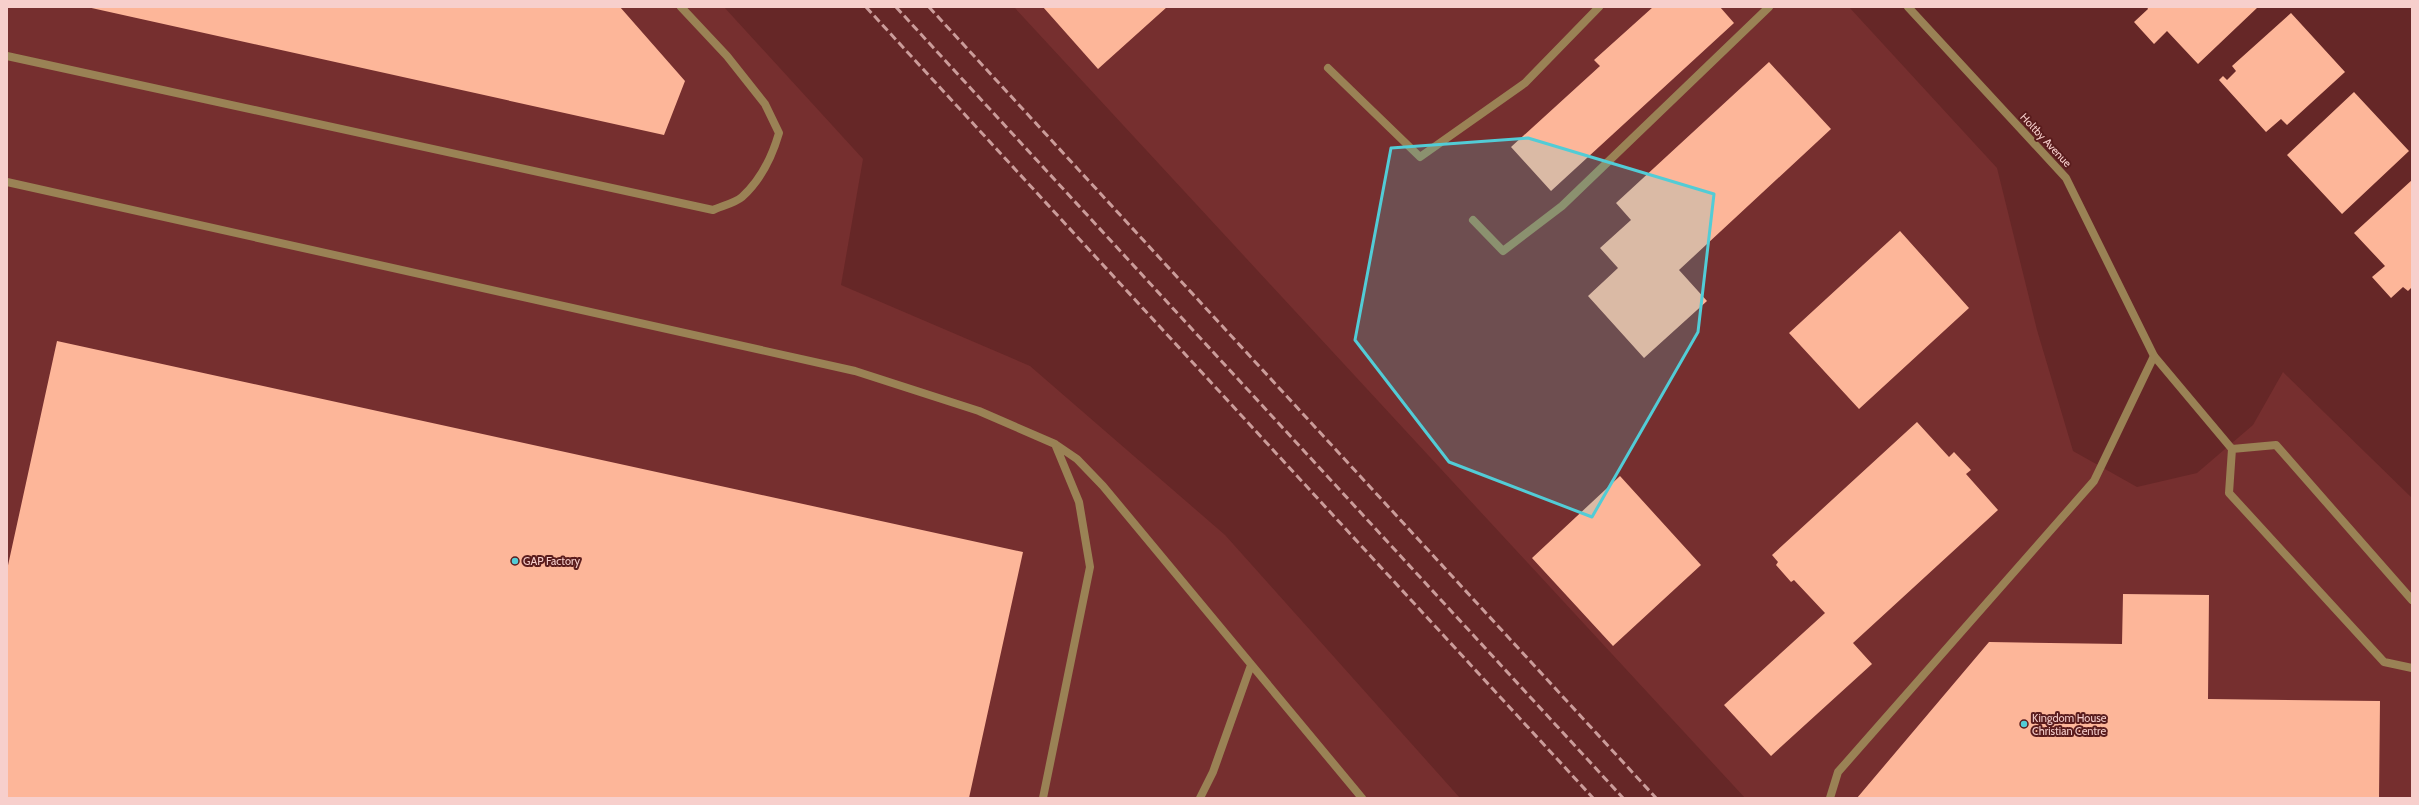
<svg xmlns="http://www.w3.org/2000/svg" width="2419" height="805" viewBox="0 0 2419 805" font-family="Cabin,sans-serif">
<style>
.built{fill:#762f2f}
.building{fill:#fdb699}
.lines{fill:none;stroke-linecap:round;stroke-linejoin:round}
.lane{stroke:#9a8255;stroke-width:8}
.street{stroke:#9a8255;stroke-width:8}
.rail{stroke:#cb9c9a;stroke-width:3;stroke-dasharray:8 4;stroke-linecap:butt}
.marked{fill:#52ccd6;fill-opacity:0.2;stroke:#52ccd6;stroke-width:3;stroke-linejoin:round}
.poi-dot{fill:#52ccd6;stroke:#5a1c1d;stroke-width:1.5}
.labels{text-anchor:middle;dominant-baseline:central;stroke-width:4;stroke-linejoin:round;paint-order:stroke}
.street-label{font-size:11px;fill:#f7cfcc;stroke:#5a1c1d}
.poi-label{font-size:11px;fill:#f7cfcc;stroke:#5a1c1d;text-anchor:start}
</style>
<rect width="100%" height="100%" fill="#662727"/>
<path class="built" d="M7 7H724L863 159 841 285 1030 366 1225 535 1460 798H7Z
M1014 7H1849L1997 168 2037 330 2073 451 2137 487 2197 473 2253 425 2283 372 2412 498V798H1745Z"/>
<path class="building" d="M87 7H620L685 81 664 135Z
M1043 7H1167L1098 69Z
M1653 7H1720L1734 23 1551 191 1511 147 1600 66 1594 60Z
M2147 7H2258L2198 64 2167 31 2154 44 2134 22 2148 9Z
M2291 13 2345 72 2287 125 2281 119 2266 132 2219 80 2223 76 2227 80 2236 71 2232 66Z
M1769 62 1831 129 1679 270 1707 301 1644 358 1588 296 1618 268 1600 248 1631 220 1616 203Z
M2354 92 2409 151 2342 214 2287 155Z
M2412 180V287L2408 291 2403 287 2391 298 2372 277 2385 266 2354 233Z
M1900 231 1969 308 1859 409 1789 333Z
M57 341 1023 552 969 798H7V570Z
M1917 422 1949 457 1954 452 1971 470 1966 474 1998 510 1853 643 1872 664 1771 756 1724 705 1825 613 1794 580 1791 582 1776 565 1778 562 1772 555Z
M1620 476 1701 565 1613 646 1532 558Z
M2123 594 2209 595 2208 699 2380 701 2379 798H1857L1989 642 2122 644Z"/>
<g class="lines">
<path class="lane" d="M7 56 713 210C722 206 735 203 742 197 761 180 772 157 779 133L765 104 727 56 681 7
M1328 68 1420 157 1525 83 1599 7
M7 182 855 371 979 411 1055 444 1079 502 1090 567 1043 798
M1473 220 1503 251 1562 206 1769 7
M1055 444 1077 459 1103 486 1362 798
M2412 600 2276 445 2232 449 2229 493 2384 662 2412 668
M1200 798 1213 772 1251 665
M1830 798 1838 772 2094 481 2154 356 2232 449"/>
<path class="street" d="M1908 7 2066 178 2154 356"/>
<path class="rail" d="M866 7 1593 798
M896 7 1623 798
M929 7 1656 798"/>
</g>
<path class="marked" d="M1528 138 1714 194 1698 332 1592 517 1449 462 1355 340 1391 148Z"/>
<g class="poi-dot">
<circle cx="515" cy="561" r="4"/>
<circle cx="2024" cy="724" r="4"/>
</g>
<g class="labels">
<g class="street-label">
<text transform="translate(2046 140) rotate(47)">Holtby Avenue</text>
</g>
<g class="poi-label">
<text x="523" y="561">GAP Factory</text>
<text x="2032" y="718">Kingdom House<tspan x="2032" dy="13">Christian Centre</tspan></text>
</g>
</g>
<rect width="2419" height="805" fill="none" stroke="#f7cfcc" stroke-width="16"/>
</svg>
